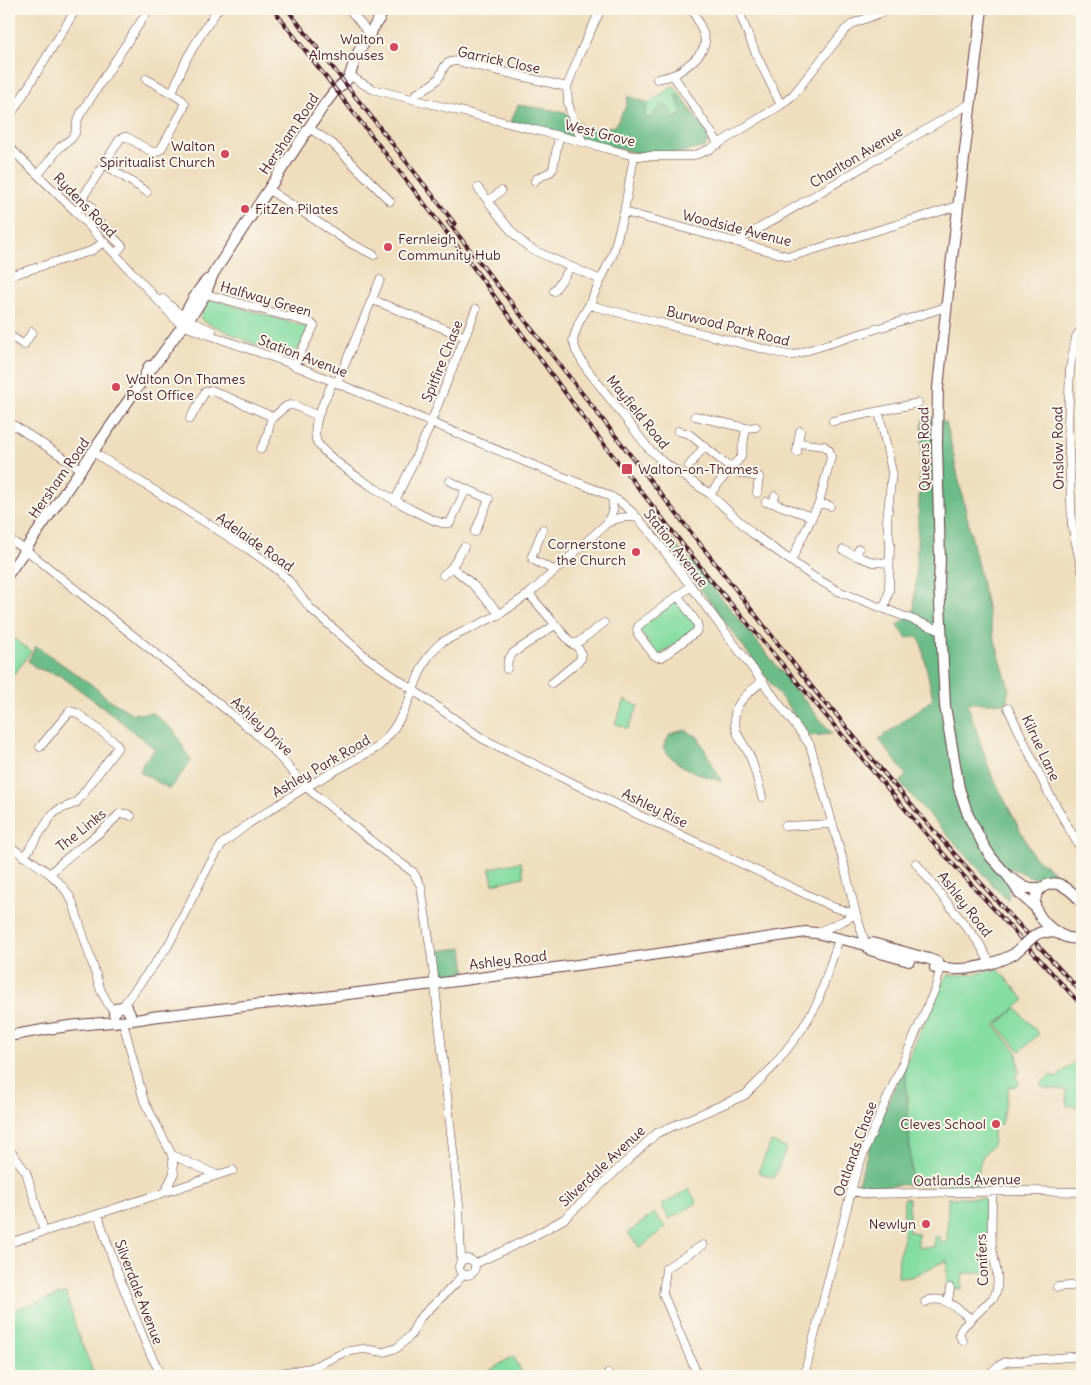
<svg xmlns="http://www.w3.org/2000/svg" width="1091" height="1385" viewBox="0 0 1091 1385" font-family="Delius,sans-serif">
<style>
.green{fill:#86dda2;stroke:#687e66}
.forest{fill:#6cbc88;stroke:#5b6e5a}
.lines{fill:none;stroke-linecap:round;stroke-linejoin:round}
.minor-casing{stroke:#633c41;stroke-width:9}
.major-casing{stroke:#633c41;stroke-width:12}
.minor{stroke:#fff;stroke-width:8}
.major{stroke:#fff;stroke-width:10}
.rail-casing{stroke:#4a1f2b;stroke-width:4}
.rail{stroke:#fbf7ec;stroke-width:2;stroke-dasharray:5.5;stroke-linecap:butt}
.major-bridge-casing{stroke:#633c41;stroke-width:12;stroke-linecap:butt}
.major-bridge{stroke:#fff;stroke-width:10}
.poi-dot{fill:#d1495b;stroke:#fbf7ec;stroke-width:2}
.labels{text-anchor:middle;dominant-baseline:central;stroke-width:4;stroke-linejoin:round;paint-order:stroke}
.poi-label{font-size:14px;fill:#4a1f2b;stroke:#fbf7ec;text-anchor:end}
.street-label{font-size:14px;fill:#4a1f2b;stroke:#fbf7ec}
</style>
<rect width="100%" height="100%" fill="#fbf7ec"/>
<filter id="ink" filterUnits="userSpaceOnUse"><feTurbulence type="fractalNoise" baseFrequency=".02" numOctaves="2"/><feDisplacementMap in="SourceGraphic" scale="10" xChannelSelector="R" yChannelSelector="G"/><feConvolveMatrix kernelMatrix="1 2 1 2 8 2 1 2 1" color-interpolation-filters="sRGB"/></filter>
<filter id="wash" filterUnits="userSpaceOnUse"><feTurbulence type="fractalNoise" baseFrequency=".0096" numOctaves="4" result="noise"/><feDisplacementMap in="SourceGraphic" scale="20" xChannelSelector="R" yChannelSelector="G"/><feGaussianBlur stdDeviation="1.12" result="paint"/><feColorMatrix in="noise" values="0 0 0 0 0 0 0 0 0 0 0 0 0 0 0 0 0 1.4 0 .05"/><feComposite in="paint" operator="in"/></filter>
<g filter="url(#wash)">
<rect width="100%" height="100%" fill="#eedebe"/>
<path class="green" d="M674 86 679 93 676 95 682 112 679 116 671 119 669 108 657 110 651 118 644 117 648 103Z
M211 299 309 328 292 361 203 321 200 317 207 303Z
M675 602 679 603 696 624 695 629 660 655H656L639 629Z
M9 635 31 651 14 675 12 676 9 674Z
M625 700 638 706 628 729 615 723Z
M521 862 524 877 493 884 490 868Z
M998 969 1025 1000 995 1025 1017 1052 1019 1074 1015 1077 1020 1083 1017 1086 1009 1087 1001 1124 993 1125V1145C978 1157 979 1167 978 1185L912 1184 905 1065 944 980 949 975 973 974Z
M1016 1008 1039 1034 1020 1051 997 1025Z
M1080 1057 1082 1060V1113L1075 1106H1067L1066 1090 1043 1088 1040 1084 1051 1075 1056 1078Z
M771 1142 786 1148 774 1178 758 1172Z
M689 1189 697 1203 669 1219 662 1205Z
M904 1198 909 1199V1232L918 1233V1247H934V1237H940V1242H947L948 1198H984L988 1202 989 1207 993 1273H963L962 1289 947 1288V1260L911 1277H898L899 1254 903 1243Z
M654 1213 666 1227 640 1248 628 1233Z
M66 1293 77 1332 95 1376H9V1311Z
M513 1356 522 1372 516 1376H488L486 1373Z"/>
<path class="forest" d="M679 93 710 138 705 147 679 153H637L511 122 518 105 565 112 584 128 596 129 615 126 626 106 628 96 648 103 644 117 651 118 657 110 664 104 669 108 672 119 679 116 682 112 676 95Z
M923 417 946 422 993 634 1009 689 1006 703H967L991 774 1034 857 1061 877 1034 878 1011 868 1008 901 900 783 906 775 879 739 933 699 921 642 916 636 907 638 897 625 914 612Z
M660 524 687 559 689 558 832 734 810 736 655 528Z
M36 646 92 685 108 699 133 714 153 713 174 731 191 761 170 789 140 772 143 763 155 749 103 707 61 676 36 668 28 661Z
M685 730 698 737 722 782C701 774 675 768 663 747L670 734Z
M463 948 466 972 439 977 436 951Z
M905 1065 912 1184 860 1188 857 1185 876 1128Z"/>
</g>
<g filter="url(#ink)">
<g class="lines">
<g class="minor-casing">
<path id="minor" d="M349 9 366 30 370 33
M738 9 756 54 781 105
M350 75 360 82 372 89 583 142 634 156H691L698 154 710 149 781 105 793 95 845 30 854 23 891 9
M673 75 719 144
M146 79 173 94
M657 79C662 78 668 77 673 75 683 70 705 54 705 42 705 33 696 17 692 9
M414 99 416 94C423 90 430 86 436 81 446 72 439 62 457 61L567 87
M9 118 76 9
M309 128 333 144 390 201
M583 142 573 121 568 102 567 87 580 53 601 9
M9 147 76 212 179 323
M634 156 624 212 613 254 589 305 579 322 573 340 576 351 586 368 649 449 662 461 710 494 752 533 812 576 838 591 942 631
M104 164 120 139 124 137H127L152 152H156L161 149 183 110 185 104 182 100 173 94V90L187 58 200 36 218 9
M38 175 60 147 71 139 75 133 77 122 81 113 149 9
M535 181 536 179 550 172 553 169 559 136
M478 188C494 208 512 237 533 250L601 280
M269 190 350 243 374 255
M82 200 91 206 94 218 122 246 115 254
M488 201 501 191
M76 212 81 205 83 197 104 164 147 192
M624 212 788 256 796 255 958 206
M736 242 971 103
M9 276 91 251 104 242
M554 291 571 267
M202 293 311 323 314 326 294 366
M163 299 183 317
M373 300 465 337
M589 305 787 355H793L946 307
M188 320 212 331
M184 326 289 363 528 463 599 491 619 501 631 511 650 532 810 745 842 857 856 914 866 945
M1082 327 1076 337 1070 368 1068 426 1072 525 1082 571
M9 335 24 345 32 332
M333 381C326 399 312 420 316 439 319 458 422 520 443 523 446 524 447 523 450 523L466 489 489 499 475 532
M337 383 380 280
M879 412 892 472 887 521 890 543 889 591 884 609
M695 416 746 428 756 427
M190 419 205 392 211 390 273 417
M833 421 918 403
M9 422 81 469
M431 422 476 309
M678 431 689 434 731 468 741 457 746 428
M798 443 800 431
M261 449 267 437 271 419 285 407 290 405 296 406 318 416
M93 452 248 549 278 570 289 581 310 608 366 657 483 739 622 807 833 907 856 914
M797 452 798 443 824 446 829 450 831 457 819 503 812 517
M689 466 704 447
M450 481 466 489
M710 494 731 468 740 473 759 477 757 493
M395 501 432 422
M766 502 773 503 775 496
M773 503 812 517 791 561
M819 503 830 506
M607 523 613 510 612 497
M543 529 532 556 533 560 554 570
M9 539 30 553 254 732 275 752 306 787 380 848 413 872 421 886 432 959 459 1205 461 1260
M843 550 856 556 859 549
M856 556 873 562 889 563
M452 567 472 584 500 614
M443 575 452 567 464 547
M529 594 572 644 577 643 604 623
M678 596 697 623 698 628 696 632 662 657H657L654 655 638 634 637 629 639 625 691 586
M507 669 508 660 513 653 555 625
M552 683 581 659V653L575 643
M1008 708 1047 790 1082 851
M762 797C758 782 755 767 748 752 745 747 741 741 738 735 727 708 743 697 763 681
M785 826 833 824
M9 846C32 862 61 876 73 903L101 991 110 1007 115 1012
M24 857 52 815 58 810 76 803 118 747 116 743 77 713 70 711 40 747
M916 863 979 943 990 963
M50 874C70 851 99 838 119 814H127L131 816
M816 933 843 921 856 914
M122 1007 168 946 208 867 222 844 248 824 306 787 378 747C389 737 398 723 405 709 417 685 420 659 442 642L500 614 529 594 607 523C618 517 626 516 638 518
M123 1022 144 1101 172 1155 217 1175
M9 1149 26 1172 44 1231
M852 1191 868 1194 1029 1191 1082 1192
M165 1192 174 1173 172 1155
M98 1214C109 1252 124 1290 139 1327 146 1344 152 1361 163 1376
M9 1243 233 1170
M459 1267a8 8 0 1 1 16 0a8 8 0 1 1-16 0Z
M475 1264 530 1238 564 1219 657 1133 745 1095 774 1066 800 1032 817 1004 839 939
M1057 1287 1082 1285
M925 1302C942 1293 958 1309 971 1319
M948 1302 950 1288
M963 1341 960 1336V1332L963 1327 994 1297C1002 1281 994 1264 992 1247 991 1229 992 1210 992 1192
M608 1374 610 1376
M271 1376 280 1373 311 1368 345 1352 363 1349 384 1352 397 1348 411 1335 419 1319 456 1283 463 1274
M698 1376 663 1294 666 1268 703 1245
M804 1376 855 1176 866 1147 935 989 941 967
M990 1376C992 1369 999 1365 1006 1362L1082 1356"/>
</g>
<g class="major-casing">
<path id="major" d="M982 9 949 283 938 388 937 445 940 560 939 582 945 706 959 788 968 815 984 846 991 857 1008 876 1020 894 1036 908
M183 317C191 304 196 291 207 280
M147 372 153 367 178 332 184 326 196 309 205 295 213 274 324 105 334 92 347 80 350 75 356 56 385 9
M9 573 144 378 149 366
M1012 879 1026 888H1041
M1082 904C1078 897 1070 890 1063 886 1051 879 1035 888 1035 902 1035 920 1065 945 1082 937
M1034 936C1041 930 1048 932 1057 933
M866 945 870 950 909 961
M935 968C943 966 950 970 959 969 976 969 999 962 1014 954
M114 1014 116 1009 121 1007H126L130 1014
M9 1036C35 1031 63 1026 89 1024 110 1022 130 1022 151 1017L434 984 644 956 806 932 816 933 866 945 872 943 929 959 937 962 941 967"/>
</g>
<use href="#minor" class="minor"/>
<use href="#major" class="major"/>
<g class="rail-casing">
<path id="rail" d="M273 9 465 256 585 420 710 579 933 842 1082 1006
M287 9 455 224
M448 222 830 710
M828 704C907 805 995 899 1082 993"/>
</g>
<use href="#rail" class="rail"/>
<g class="major-bridge-casing">
<path id="major-bridge" d="M1014 954 1034 936"/>
</g>
<use href="#major-bridge" class="major-bridge"/>
</g>
</g>
<g class="poi-dot">
<circle cx="394" cy="47" r="5"/>
<circle cx="225" cy="154" r="5"/>
<circle cx="245" cy="209" r="5"/>
<circle cx="388" cy="247" r="5"/>
<circle cx="116" cy="387" r="5"/>
<rect x="621" y="463" width="12" height="12" rx="2.5"/>
<circle cx="636" cy="552" r="5"/>
<circle cx="996" cy="1124" r="5"/>
<circle cx="926" cy="1224" r="5"/>
</g>
<g class="labels">
<g class="poi-label">
<text x="384" y="39">Walton<tspan x="384" dy="16">Almshouses</tspan></text>
<text x="215" y="146">Walton<tspan x="215" dy="16">Spiritualist Church</tspan></text>
<text x="255" y="209" text-anchor="start">FitZen Pilates</text>
<text x="398" y="239" text-anchor="start">Fernleigh<tspan x="398" dy="16">Community Hub</tspan></text>
<text x="126" y="379" text-anchor="start">Walton On Thames<tspan x="126" dy="16">Post Office</tspan></text>
<text x="638" y="469" text-anchor="start">Walton-on-Thames</text>
<text x="626" y="544">Cornerstone<tspan x="626" dy="16">the Church</tspan></text>
<text x="986" y="1124">Cleves School</text>
<text x="916" y="1224">Newlyn</text>
</g>
<g class="street-label">
<text transform="translate(499 60) rotate(12)">Garrick Close</text>
<text transform="translate(600 133) rotate(14)">West Grove</text>
<text transform="translate(289 134) rotate(-56)">Hersham Road</text>
<text transform="translate(856 157) rotate(-31)">Charlton Avenue</text>
<text transform="translate(85 205) rotate(46)">Rydens Road</text>
<text transform="translate(737 228) rotate(14)">Woodside Avenue</text>
<text transform="translate(266 299) rotate(16)">Halfway Green</text>
<text transform="translate(728 326) rotate(14)">Burwood Park Road</text>
<text transform="translate(303 356) rotate(21)">Station Avenue</text>
<text transform="translate(442 361) rotate(-68)">Spitfire Chase</text>
<text transform="translate(638 412) rotate(51)">Mayfield Road</text>
<text transform="translate(1058 448) rotate(-91)">Onslow Road</text>
<text transform="translate(924 449) rotate(-91)">Queens Road</text>
<text transform="translate(59 478) rotate(-55)">Hersham Road</text>
<text transform="translate(255 542) rotate(35)">Adelaide Road</text>
<text transform="translate(676 548) rotate(52)">Station Avenue</text>
<text transform="translate(262 726) rotate(43)">Ashley Drive</text>
<text transform="translate(1041 748) rotate(65)">Kilrue Lane</text>
<text transform="translate(321 766) rotate(-30)">Ashley Park Road</text>
<text transform="translate(655 808) rotate(26)">Ashley Rise</text>
<text transform="translate(81 830) rotate(-39)">The Links</text>
<text transform="translate(965 904) rotate(52)">Ashley Road</text>
<text transform="translate(508 960) rotate(-7)">Ashley Road</text>
<text transform="translate(855 1149) rotate(-70)">Oatlands Chase</text>
<text transform="translate(602 1166) rotate(-43)">Silverdale Avenue</text>
<text transform="translate(967 1180) rotate(-1)">Oatlands Avenue</text>
<text transform="translate(982 1260) rotate(-93)">Conifers</text>
<text transform="translate(139 1292) rotate(69)">Silverdale Avenue</text>
</g>
</g>
<rect width="1091" height="1385" fill="none" stroke="#fbf7ec" stroke-width="30"/>
</svg>
